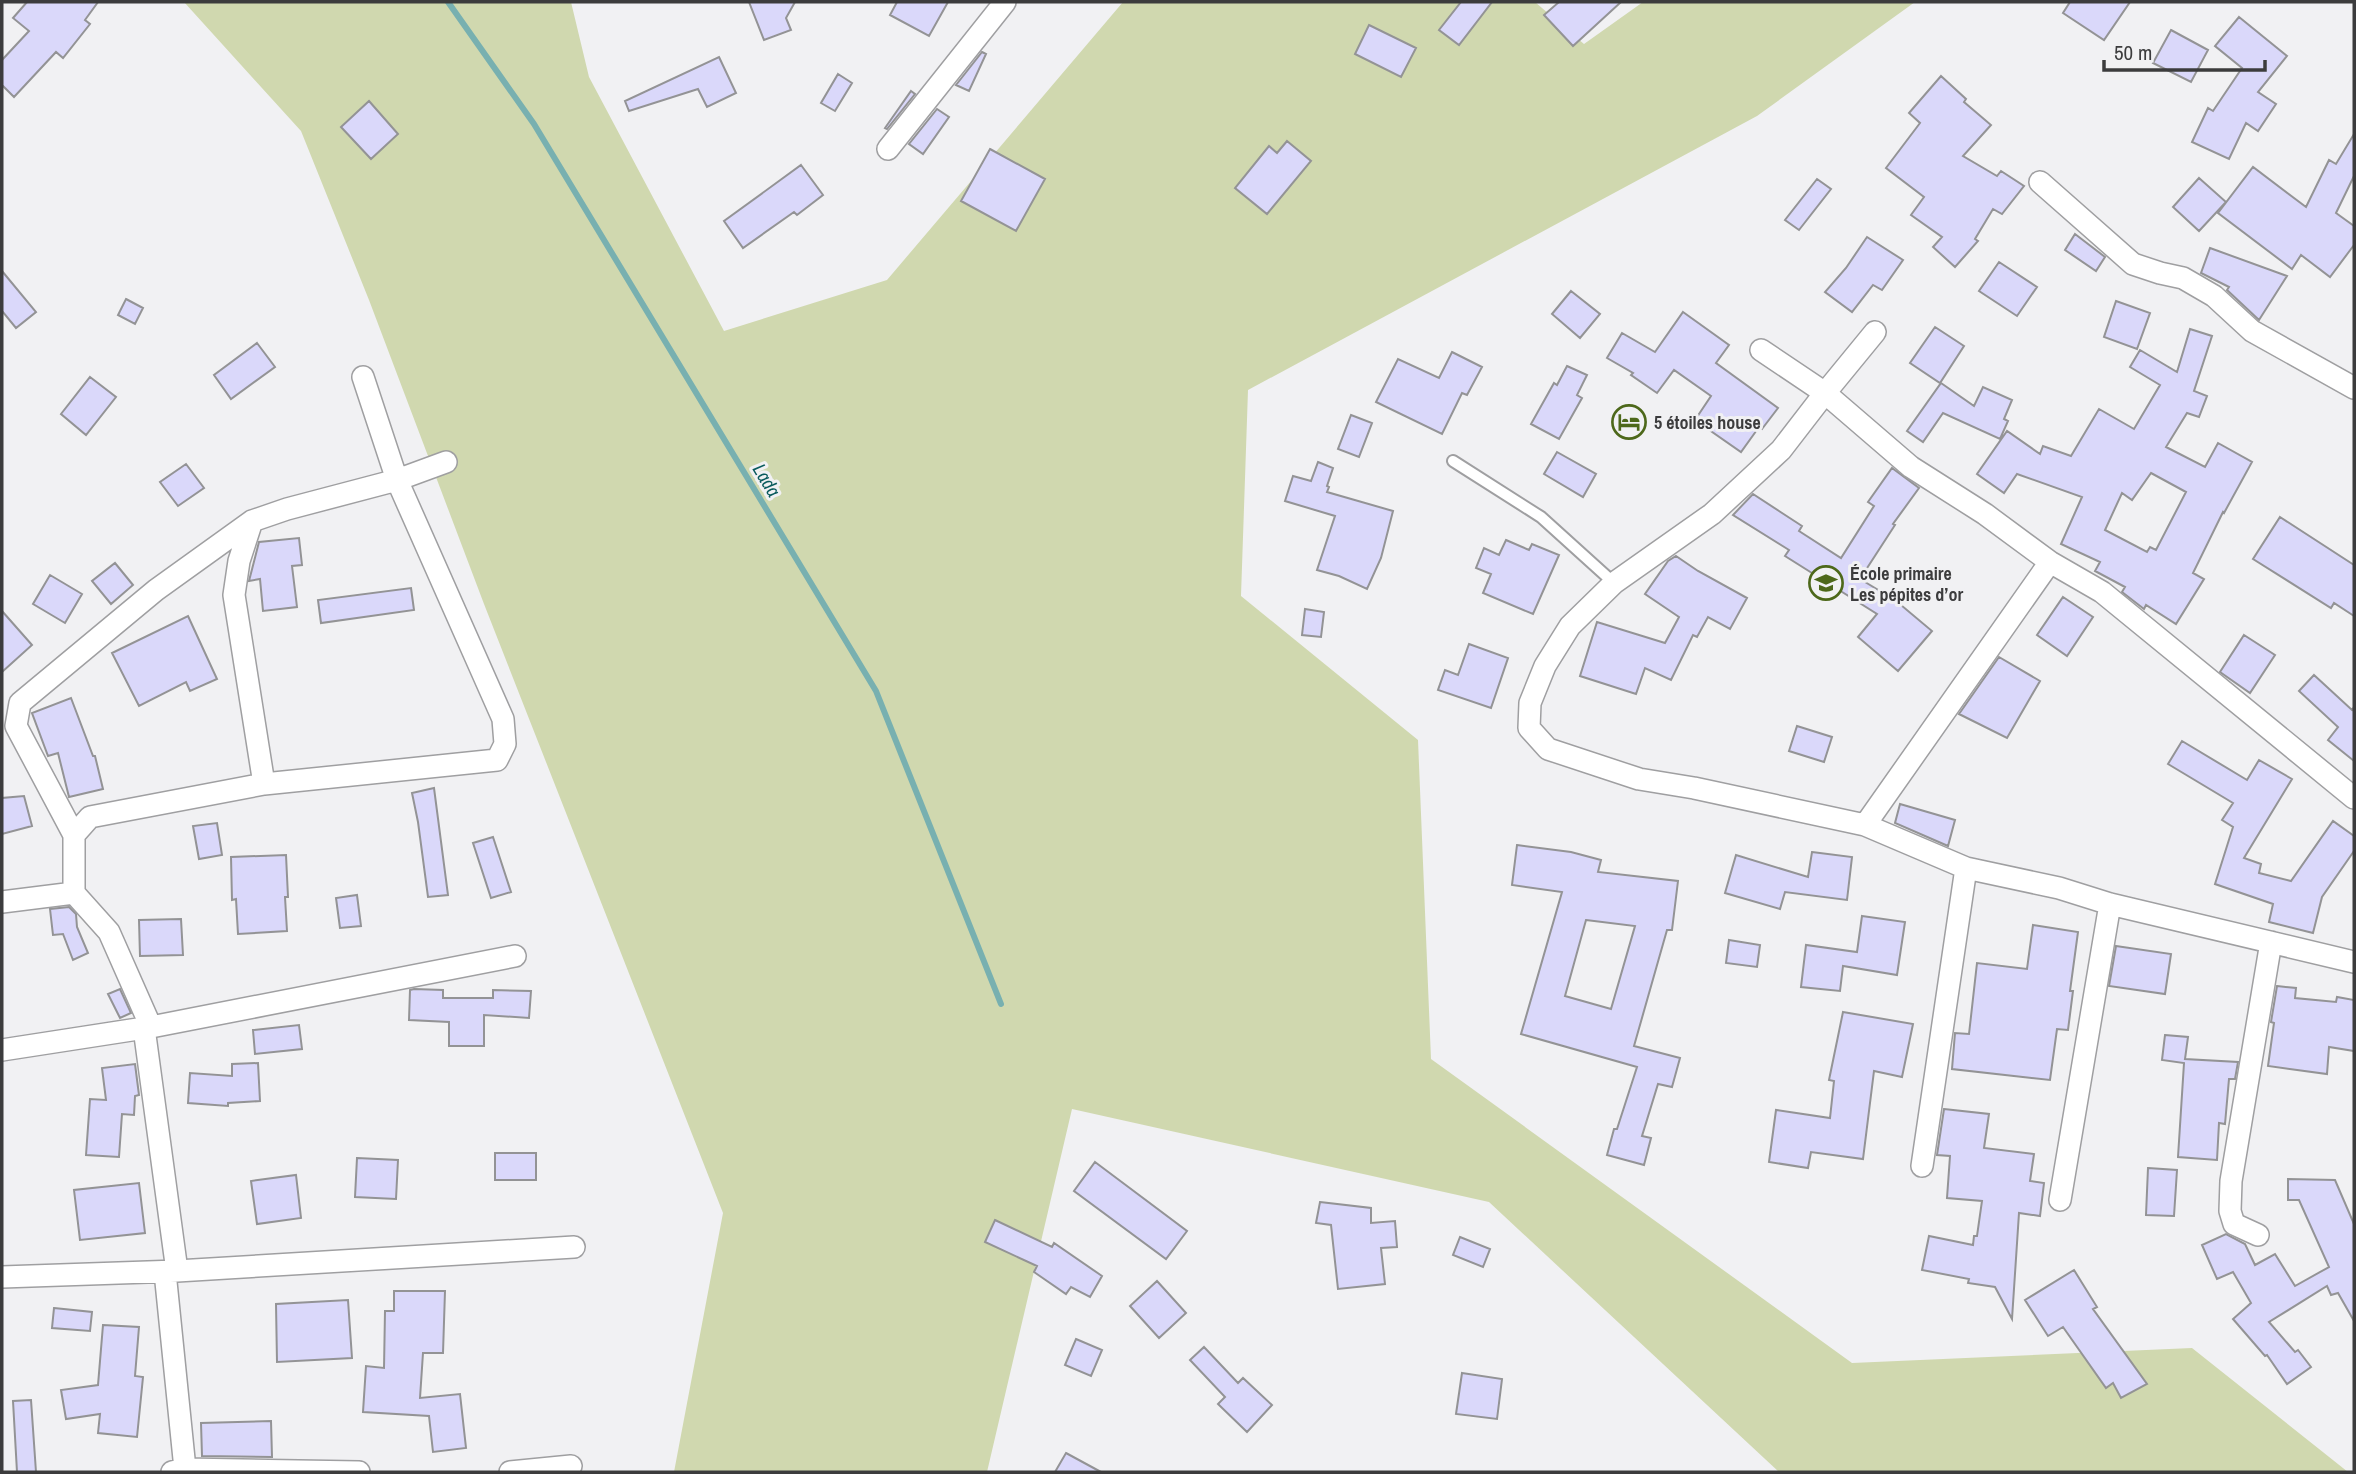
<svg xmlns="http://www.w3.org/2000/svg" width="2356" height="1474" viewBox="0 0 2356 1474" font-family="'Archivo Narrow',sans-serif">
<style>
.green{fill:#d0d8af}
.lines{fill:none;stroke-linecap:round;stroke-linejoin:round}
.stream{stroke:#78b0b0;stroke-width:6}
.building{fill:#dad8fa;stroke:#939395;stroke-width:2;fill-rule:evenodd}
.service-casing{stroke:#9f9fa1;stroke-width:14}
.minor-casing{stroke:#9f9fa1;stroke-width:24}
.service{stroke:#fff;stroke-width:10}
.minor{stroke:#fff;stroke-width:21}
.labels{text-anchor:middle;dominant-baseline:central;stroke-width:6;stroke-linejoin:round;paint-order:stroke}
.poi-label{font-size:18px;font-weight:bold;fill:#3c3c3d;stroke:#f1f1f3;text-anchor:start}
.water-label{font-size:19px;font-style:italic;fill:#0a5b5d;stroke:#f1f1f3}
</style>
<rect width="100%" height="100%" fill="#f1f1f3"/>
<path class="green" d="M184 2H571L589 77 724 331 887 280 1123 2H1535L1584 44 1643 2H1915L1757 116 1248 390 1241 596 1418 740 1431 1059 1852 1363 2192 1348 2348 1472H1779L1489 1202 1072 1109 987 1472H674L723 1213 484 604 369 300 301 131Z"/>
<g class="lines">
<path class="stream" d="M448 2 534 124 876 691 1001 1004"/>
</g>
<path class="building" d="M27 2H98L85 20 90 24 63 58 56 52 14 97 2 85V60L29 31 13 18Z
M749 2H795L786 18 791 30 764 40Z
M897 2H948L929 36 890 15Z
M1461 2H1492L1459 45 1439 30Z
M1559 2H1621L1573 46 1544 15Z
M2070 2H2130L2104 40 2063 13Z
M2239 17 2287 56 2258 92 2276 104 2258 131 2246 123 2229 159 2192 142 2208 108 2213 111 2242 68 2215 46Z
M1369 25 1416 48 1401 77 1355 54Z
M2171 30 2208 50 2191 82 2153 63Z
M982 52 986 54 969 91 956 85Z
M719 57 736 93 707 107 698 89 629 111 625 101Z
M838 74 852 83 835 111 821 103Z
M1941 76 1966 99 1964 102 1991 125 1963 156 1997 176 2001 171 2024 186 2002 214 1993 209 1975 239 1978 241 1955 267 1933 247 1942 237 1911 215 1924 197 1886 168 1920 123 1909 113Z
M911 91 915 94 887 129 885 128Z
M369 101 398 134 371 159 341 127Z
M937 109 949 117 923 154 909 144Z
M2354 134V176L2336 213 2354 226V245L2330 277 2301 255 2292 269 2218 213 2253 167 2306 207 2329 160 2336 164Z
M1287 141 1311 161 1267 214 1235 188 1269 146 1277 153Z
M990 149 1045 179 1016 231 961 201Z
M801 165 823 195 797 215 794 212 743 248 724 221Z
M2199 178 2226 202 2199 231 2173 207Z
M1817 179 1831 189 1799 230 1785 220Z
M2075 234 2105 257 2096 271 2065 250Z
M1867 237 1903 260 1882 290 1873 285 1852 312 1825 292 1846 268Z
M2210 248 2287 276 2259 320 2227 290 2229 287 2201 273Z
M1999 262 2037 287 2017 316 1979 291Z
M2 271 36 312 16 328 2 311Z
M1571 291 1600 314 1580 338 1552 314Z
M126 299 143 308 135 324 118 315Z
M2116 301 2150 313 2137 349 2104 337Z
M1683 312 1729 345 1716 363 1778 408 1762 429 1759 427 1741 452 1695 420 1711 396 1674 370 1657 393 1631 375 1633 373 1607 358 1622 333 1655 352Z
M1935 327 1964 346 1940 383 1910 363Z
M2190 329 2212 336 2194 391 2207 396 2199 417 2187 413 2166 447 2205 467 2218 443 2252 462 2224 513 2223 512 2193 573 2204 579 2176 624 2146 605 2144 609 2122 592 2125 587 2095 571 2100 562 2061 544 2082 497 2017 474 2004 493 1977 474 2007 431 2040 454 2043 446 2071 456 2099 409 2134 429 2160 385 2130 367 2140 350 2177 372ZM2151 473 2186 492 2156 550 2150 547 2147 552 2105 530 2122 493 2132 500Z
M257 343 275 367 231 399 214 375Z
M1452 352 1482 367 1467 395 1462 393 1442 434 1376 402 1398 359 1439 378Z
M1567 366 1587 375 1577 395 1582 398 1559 439 1531 424 1554 383 1557 385Z
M90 377 116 397 86 435 61 414Z
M1941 383 1974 406 1983 387 2012 400 2004 419 2008 421 2000 439 1943 413 1923 442 1907 431Z
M1351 415 1372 423 1359 457 1338 449Z
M1557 452 1596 474 1583 497 1544 474Z
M1318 462 1333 468 1327 486 1329 487 1327 492 1393 511 1381 558 1367 589 1339 576 1317 570 1335 516 1285 501 1293 476 1311 481Z
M186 464 204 488 178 506 160 482Z
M1892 468 1919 488 1893 524 1895 525 1860 579 1895 600 1932 631 1898 671 1858 637 1877 614 1785 556 1789 550 1733 515 1753 494 1802 526 1799 531 1841 558 1874 506 1868 502Z
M2280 517 2354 565V616L2334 603 2331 608 2253 559Z
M299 538 302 565 292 566 297 607 263 611 260 579 249 581 259 542Z
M1506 540 1529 550 1532 544 1559 555 1533 614 1483 593 1491 574 1476 568 1484 548 1499 555Z
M1676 556 1698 571 1747 598 1730 629 1708 617 1697 637 1693 635 1671 680 1645 668 1636 694 1580 676 1597 622 1665 643 1679 617 1645 594 1668 561Z
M115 563 133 585 111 604 92 581Z
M50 575 82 594 65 623 33 604Z
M411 588 414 610 321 623 318 600Z
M2063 597 2093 617 2067 656 2037 635Z
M1305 609 1324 612 1321 637 1302 635Z
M2 611 32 645 2 672Z
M188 616 217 679 190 691 186 682 139 706 112 653Z
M2244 635 2275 655 2250 693 2220 672Z
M1469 644 1508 658 1491 708 1438 690 1445 670 1458 675Z
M1999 657 2040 681 2007 738 1959 714Z
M2314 675 2352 710 2354 707V761L2328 740 2338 727 2299 691Z
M71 698 93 756H95L103 789 69 797 58 753 48 756 32 713Z
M1797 726 1832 737 1824 762 1789 751Z
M2182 741 2247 780 2259 760 2292 779 2244 858 2261 864 2259 873 2291 881 2333 821 2354 836V851L2322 897 2313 933 2269 922 2273 904 2215 884 2233 827 2222 820 2233 803 2168 764Z
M434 788 448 895 428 897 418 822 412 793Z
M24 796 32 826 2 834V798Z
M1900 804 1955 820 1948 846 1895 823Z
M217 823 222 855 199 859 193 826Z
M493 837 511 892 491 898 473 843Z
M1517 845 1571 852 1601 860 1598 872 1678 881 1672 930H1667L1634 1046 1680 1058 1672 1087 1658 1084 1642 1136 1651 1138 1644 1165 1607 1155 1614 1129H1617L1637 1067 1521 1034 1562 892 1512 885ZM1586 920 1635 926 1611 1009 1565 996Z
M1812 852 1852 857 1847 900 1785 892 1780 909 1725 893 1736 855 1808 877Z
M286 855 288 897H285L287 931 238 934 236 899 232 900 231 857Z
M357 895 361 926 340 928 336 898Z
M69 907 76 914 77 927 88 953 73 960 63 934 53 935 50 909Z
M1862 916 1905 922 1897 975 1843 966 1840 991 1801 987 1806 945 1857 952Z
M181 919 183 955 140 956 139 920Z
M2033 925 2078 932 2070 991H2073L2068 1030 2057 1029 2050 1080 1952 1069 1955 1033 1969 1034 1977 963 2027 969Z
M1729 940 1760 945 1757 967 1726 963Z
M2116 946 2171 954 2165 994 2109 986Z
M2277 986 2296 988 2295 998 2336 1002 2337 997 2354 1000V1051L2329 1047 2327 1074 2268 1066 2274 1023 2271 1022Z
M120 989 131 1013 120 1018 108 994Z
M414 989 443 990V998H493V990L531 991 529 1018 484 1015V1046H449V1022L409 1020 410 990Z
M1843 1012 1913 1024 1902 1077 1874 1071 1863 1159 1811 1152 1808 1168 1769 1162 1776 1110 1830 1118 1834 1081 1829 1080Z
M299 1025 302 1049 255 1054 253 1030Z
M2165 1035 2188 1037 2185 1059 2238 1062 2235 1079H2229L2225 1124 2219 1123 2217 1160 2178 1157 2184 1063 2162 1060Z
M258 1063 260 1101 228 1103V1106L188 1103 190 1073 232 1076V1064Z
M135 1064 139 1095 135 1096 134 1115 122 1114 119 1157 86 1155 90 1099 106 1100 102 1068Z
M1944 1109 1989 1114 1984 1148 2034 1154 2030 1181 2044 1183 2040 1216 2019 1213 2012 1319 1995 1287 1968 1283 1969 1279 1922 1270 1929 1236 1973 1245 1974 1236H1977L1982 1201 1947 1198 1950 1156 1937 1155Z
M495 1153H536V1180H495Z
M357 1158 398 1160 396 1199 355 1197Z
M1095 1162 1187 1231 1166 1259 1074 1191Z
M2148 1168 2177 1170 2174 1216 2146 1215Z
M296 1175 301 1218 257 1224 251 1181Z
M2288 1179 2335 1180 2354 1224V1321L2338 1293 2331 1295 2327 1286 2269 1322 2295 1352 2298 1350 2311 1367 2287 1384 2267 1355 2265 1356 2233 1319 2251 1303 2233 1272 2217 1279 2202 1245 2226 1234 2245 1244 2255 1265 2275 1254 2295 1286 2329 1267 2299 1200H2288Z
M139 1183 145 1233 80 1240 74 1190Z
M1320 1202 1371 1208V1223L1395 1221 1397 1247 1381 1248 1385 1284 1338 1289 1331 1225 1316 1223Z
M995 1220 1052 1247 1054 1243 1102 1276 1090 1297 1071 1287 1066 1294 1034 1272 1037 1266 985 1242Z
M1460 1237 1490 1249 1483 1267 1453 1255Z
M2074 1270 2097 1307 2093 1309 2147 1384 2121 1398 2113 1383 2106 1388 2063 1327 2048 1336 2025 1300Z
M1157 1281 1186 1313 1159 1338 1130 1306Z
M394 1291H445L443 1353H423L420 1398 460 1394 466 1448 433 1452 429 1416 363 1412 366 1366 384 1368 385 1311H394Z
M348 1300 352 1358 277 1362 276 1304Z
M54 1308 92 1312 90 1331 52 1328Z
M103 1325 139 1327 135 1376 143 1377 137 1437 98 1433 100 1414 66 1419 61 1390 98 1385Z
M1076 1339 1102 1350 1091 1376 1065 1365Z
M1204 1347 1238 1383 1243 1378 1272 1405 1247 1432 1218 1404 1225 1397 1190 1360Z
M1462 1373 1502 1379 1497 1419 1456 1414Z
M31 1400 36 1472H17L13 1401Z
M271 1421 272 1457 202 1456 201 1423Z
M1066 1453 1101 1472H1055Z"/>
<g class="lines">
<g class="service-casing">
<path id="service" d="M1453 461 1541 517 1614 583"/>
</g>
<g class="minor-casing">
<path id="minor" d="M888 149 1005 2
M2040 182 2133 264 2160 273 2183 278 2214 296 2252 331 2354 388
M1875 332 1825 393 1781 450 1712 514 1614 583 1570 626 1545 666 1530 703 1529 728 1548 749 1639 779 1694 788 1865 825 1966 868 2059 888 2110 904 2354 962
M1761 350 1825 393 1911 467 1985 514 2050 562 2102 592 2354 798
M252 521 239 561 234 595 264 784
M1865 825 2050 562
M74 835 16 726 20 703 156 590 252 521 287 509 397 480 446 462
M2 902 74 893
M151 1027 109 932 74 893V835L90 817 264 784 497 760 505 744 503 719 397 480 363 377
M144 1028 177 1271
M2 1050 151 1027 515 956
M1922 1166 1966 868
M2060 1200 2110 904
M2258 1235 2234 1224 2230 1211 2231 1181 2271 942
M165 1272 185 1469
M2 1277 177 1271 574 1247
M172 1472 185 1469 359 1472
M510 1472 571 1466"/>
</g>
<use href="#service" class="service"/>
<use href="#minor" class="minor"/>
</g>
<defs>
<g id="hotel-ring" transform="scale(1.75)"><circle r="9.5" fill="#f1f1f3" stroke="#4d681a" stroke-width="1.5"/><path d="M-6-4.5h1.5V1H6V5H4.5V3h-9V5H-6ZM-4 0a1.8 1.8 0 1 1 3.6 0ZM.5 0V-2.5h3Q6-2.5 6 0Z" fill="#4d681a"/></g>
<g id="school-ring" transform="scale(1.75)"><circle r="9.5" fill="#f1f1f3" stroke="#4d681a" stroke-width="1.5"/><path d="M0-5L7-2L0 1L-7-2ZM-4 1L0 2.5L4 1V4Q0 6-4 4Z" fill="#4d681a"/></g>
</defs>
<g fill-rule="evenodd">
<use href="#hotel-ring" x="1629" y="422"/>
<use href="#school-ring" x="1826" y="583"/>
</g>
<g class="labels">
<g class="poi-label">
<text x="1654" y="422">5 étoiles house</text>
<text x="1850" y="573">École primaire<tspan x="1850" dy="21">Les pépites d’or</tspan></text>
</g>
<g class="water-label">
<text transform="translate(767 480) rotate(59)">Lada</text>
</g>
</g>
<rect width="2356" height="1474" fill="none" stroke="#3c3c3d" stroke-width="7"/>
<path d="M2104 60v10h161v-10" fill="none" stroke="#3c3c3d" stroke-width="3.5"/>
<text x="2114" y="60" font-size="21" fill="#3c3c3d" stroke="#f1f1f3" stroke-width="5" paint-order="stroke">50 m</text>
</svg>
